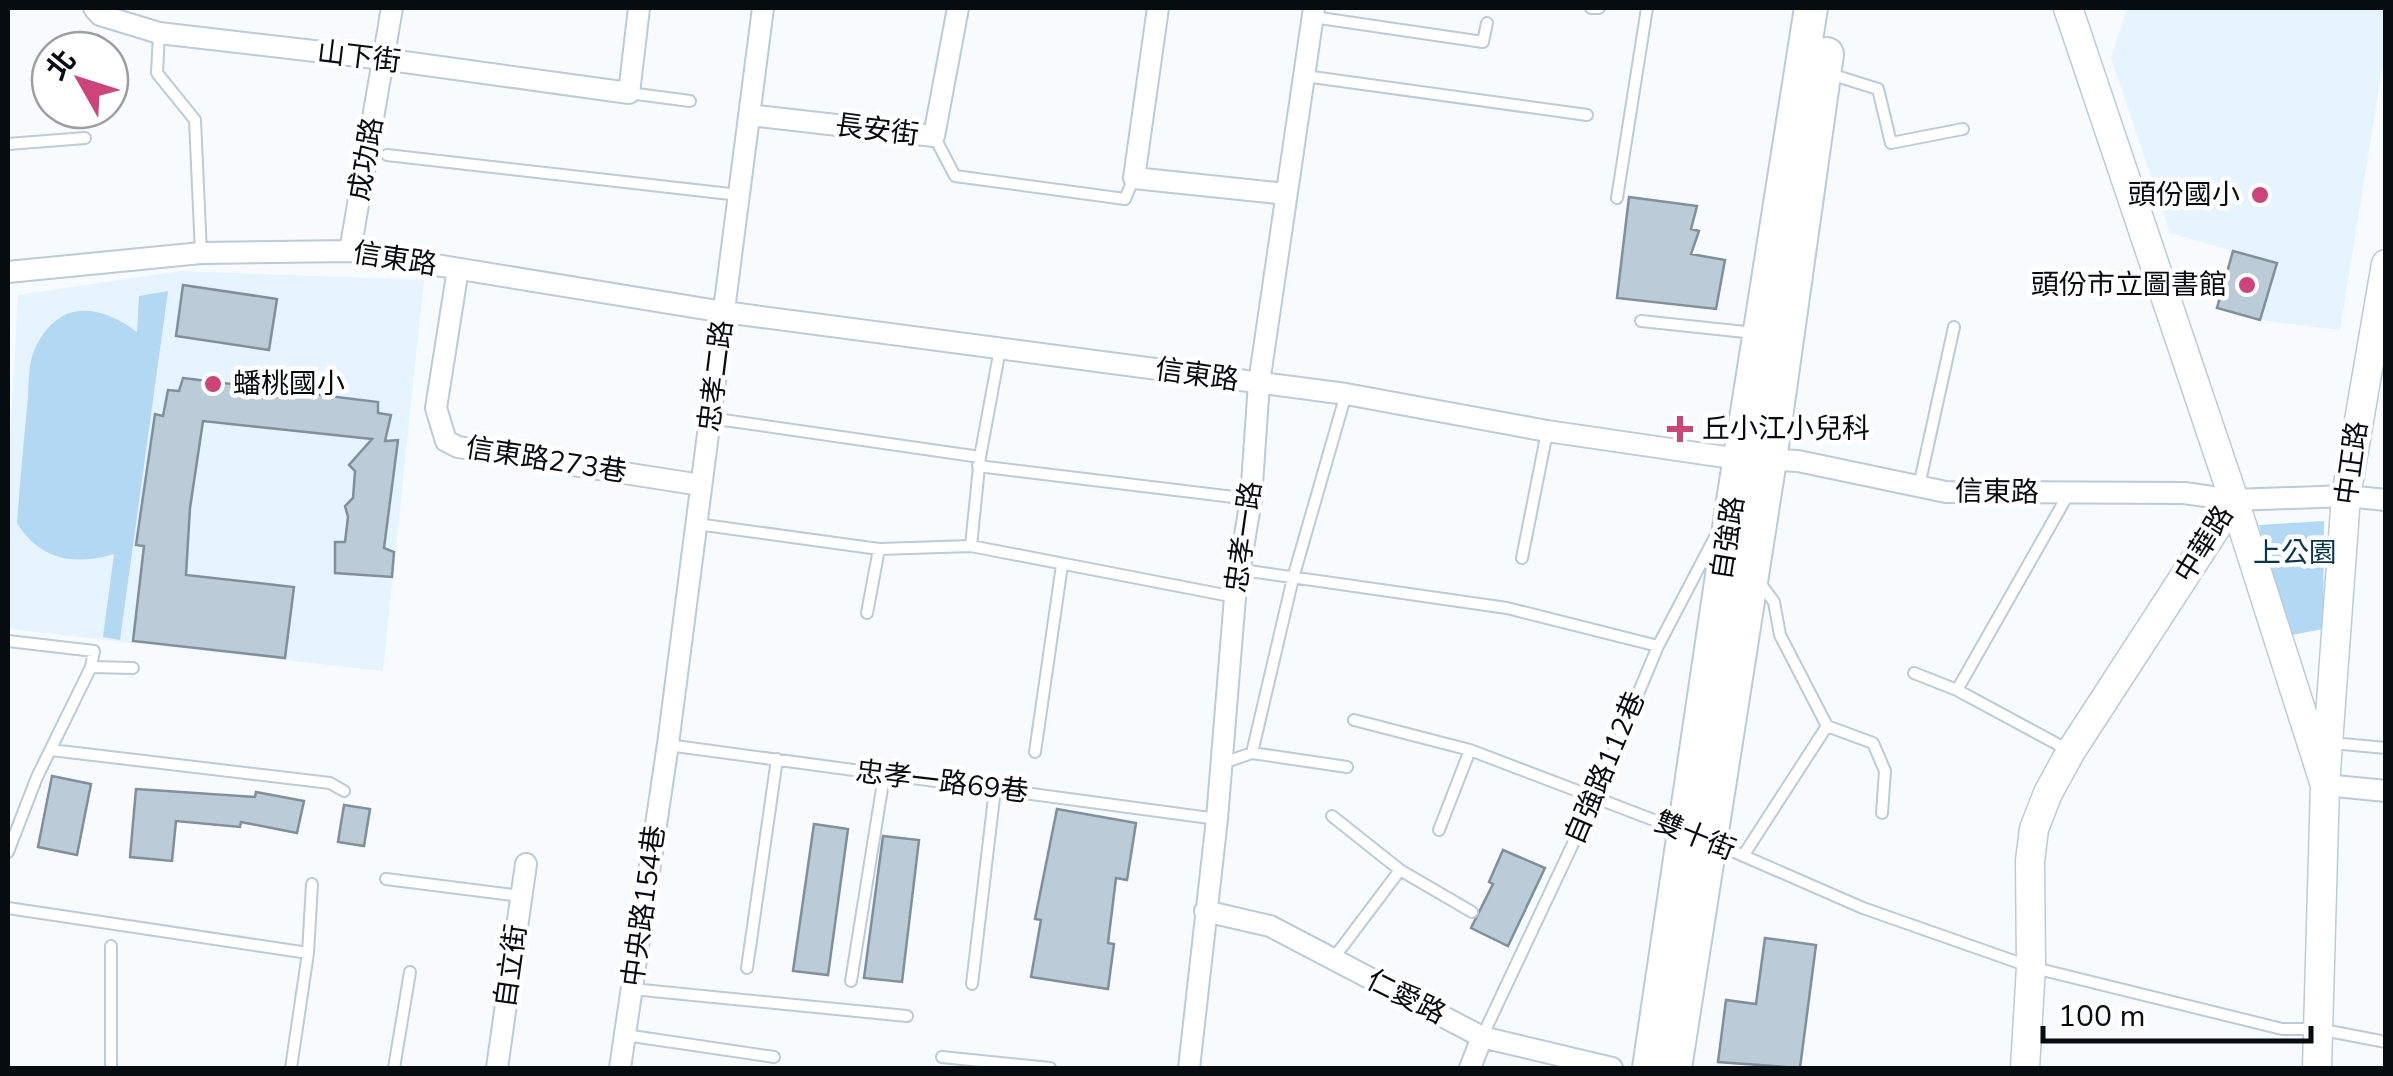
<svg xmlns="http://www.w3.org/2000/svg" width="2393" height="1076" viewBox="0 0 2393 1076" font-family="'Nunito Sans','Noto Sans TC',sans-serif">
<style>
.built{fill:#e6f4ff}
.green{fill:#b3d8f3}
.building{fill:#bbcbd7;stroke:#808f9a;stroke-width:2.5}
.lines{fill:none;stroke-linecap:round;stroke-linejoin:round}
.lane-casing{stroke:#bbcbd7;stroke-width:14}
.street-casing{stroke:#bbcbd7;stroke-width:24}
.secondary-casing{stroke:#bbcbd7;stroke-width:31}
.primary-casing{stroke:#bbcbd7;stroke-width:36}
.lane{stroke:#fff;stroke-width:10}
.street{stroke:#fff;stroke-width:20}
.secondary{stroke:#fff;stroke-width:28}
.primary{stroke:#fff;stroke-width:32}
.poi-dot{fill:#cd437a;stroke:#fff;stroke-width:4}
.labels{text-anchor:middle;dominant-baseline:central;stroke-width:9;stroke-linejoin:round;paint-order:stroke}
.street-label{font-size:28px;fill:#070c10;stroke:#fff}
.poi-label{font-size:28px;fill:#070c10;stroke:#fff;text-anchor:end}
.park-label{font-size:28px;fill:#08364f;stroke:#fff}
</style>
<rect width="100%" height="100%" fill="#f8fbfe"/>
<path class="built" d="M2127 8H2385V51L2340 330 2260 320 2276 263 2170 233 2111 58Z
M180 271 424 280 383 671 8 629V472L18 295Z"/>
<path class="green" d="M168 291 120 640 103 637 114 554C74 566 40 560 17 523 20 481 24 439 28 397 29 383 28 364 34 351 57 299 98 303 137 332L139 296Z
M2324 521 2323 629 2287 636 2259 525Z"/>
<path class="building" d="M1629 197 1697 206 1691 229 1699 231 1691 254 1725 260 1716 309 1617 298Z
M2233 251 2277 263 2260 320 2217 308Z
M183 285 277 299 269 350 176 336Z
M183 378 378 402V413L391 415 385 441 398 440 384 548 394 552 392 577 335 573V542H345L348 517 345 506 353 498 355 471 349 465 372 439 203 421 190 508 186 575 294 587 285 658 133 641 144 546 136 545 155 414 163 416 168 390 179 391Z
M52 776 91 784 77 855 38 847Z
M136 789 255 797 256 792 304 801 297 833 241 822 240 827 176 821 172 861 130 857Z
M344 805 370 809 364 846 338 842Z
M1057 809 1136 823 1127 880 1116 878 1108 943 1114 944 1108 989 1031 977 1041 920 1035 919Z
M814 824 848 829 828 975 793 971Z
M883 836 919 840 902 982 864 978Z
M1503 850 1545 868 1508 946 1471 928 1493 884 1489 882Z
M1765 938 1816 945 1800 1068 1718 1062 1726 1000 1756 1004Z"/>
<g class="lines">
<g class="lane-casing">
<path id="lane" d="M1591 8H1599
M1313 17 1483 42 1487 23
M159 34 157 73 195 120 201 253
M1830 74 1878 89 1891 143 1963 129
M1305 76 1587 115
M629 93 690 101
M934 136 955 176 1125 199 1134 178
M8 144 85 138
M387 155 739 195
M1617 198 1647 8
M1641 321 1755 333
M710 418 980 457 971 546
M980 457 1000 349
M978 466 1250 499
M1919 486 1954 327
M697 524 879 549 971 546 1235 597
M1522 558 1547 432
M1242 570 1507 608 1658 646
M867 613 879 549
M8 641 94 651 91 667 37 777 8 852
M91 667 133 668
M1914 673 1957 690 2070 751
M1957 690 2069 493
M1354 720 1470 750 1680 830
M1827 726 1873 743 1885 771 1882 813
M2332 743 2386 748
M668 745 1217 819
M51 750 330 783 344 791
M1035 752 1062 565
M1252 753 1347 767
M1223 763 1252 753 1293 578 1346 394
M1332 816 1400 870 1472 912
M1439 830 1470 750
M1714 843 1863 908 2031 967 2282 1029H2318L2386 1042
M1743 856 1827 726 1780 635 1774 602 1760 583
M386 879 521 896
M8 908 308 953
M111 946V1068
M1333 959 1400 870
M747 968 777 759
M851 981 884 776
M972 984 995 789
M632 989 907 1016
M625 1035 774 1057
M1482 1037 1595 797 1658 646 1716 535
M942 1057 1050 1068
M291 1068 308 953 312 884
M394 1068 410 972"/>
</g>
<g class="street-casing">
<path id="street" d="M94 8 100 15 159 33 383 59 629 93 639 8
M1158 8 1134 178 1286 194
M749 115 934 136 958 8
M350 251 392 8
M458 269 436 408 446 441 458 447 701 485
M8 272 201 253 350 251 724 312 1346 394 1547 431 1725 457 1798 461 1946 492 2184 493 2234 500 2346 496 2386 500
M2325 785 2386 791
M1205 911 1270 926 1482 1037 1612 1068
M497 1068 526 864
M620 1068 668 744 763 8
M1189 1068 1217 819 1235 597 1251 499 1259 383 1314 8
M1470 1068 1482 1037"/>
</g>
<g class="secondary-casing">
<path id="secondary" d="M2068 8 2234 500 2325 785
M2025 1068 2031 967 2030 861 2034 829 2048 793 2071 751 2234 500
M2317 1068 2325 785 2346 496 2386 264"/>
</g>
<g class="primary-casing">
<path id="primary" d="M1649 1068 1733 501 1811 8
M1675 1068 1770 460 1827 54"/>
</g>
<use href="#lane" class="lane"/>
<use href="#street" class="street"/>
<use href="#secondary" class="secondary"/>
<use href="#primary" class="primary"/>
</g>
<g class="poi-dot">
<circle cx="2260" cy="195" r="10"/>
<circle cx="2247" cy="285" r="10"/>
<circle cx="213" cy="384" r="10"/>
<path d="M1675 414h10v10h10v10h-10v10h-10v-10h-10v-10h10z"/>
</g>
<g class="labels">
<g class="street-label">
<text transform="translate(359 57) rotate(7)">山下街</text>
<text transform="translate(877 130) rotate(7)">長安街</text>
<text transform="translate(366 159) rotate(-80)">成功路</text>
<text transform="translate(395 259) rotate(9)">信東路</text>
<text transform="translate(1197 375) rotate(8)">信東路</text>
<text transform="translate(716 376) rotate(-83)">忠孝二路</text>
<text transform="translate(546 460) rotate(9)">信東路273巷</text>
<text transform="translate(2352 463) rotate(-82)">中正路</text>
<text transform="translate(1997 492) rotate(1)">信東路</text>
<text transform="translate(1244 537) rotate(-82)">忠孝一路</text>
<text transform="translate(1728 538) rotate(-81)">自強路</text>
<text transform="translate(2204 544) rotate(-58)">中華路</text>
<text transform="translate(1605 768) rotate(-67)">自強路112巷</text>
<text transform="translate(942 782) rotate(7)">忠孝一路69巷</text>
<text transform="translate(1695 836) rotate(22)">雙十街</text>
<text transform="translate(644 906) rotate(-82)">中央路154巷</text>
<text transform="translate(511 966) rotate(-82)">自立街</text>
<text transform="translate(1406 997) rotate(27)">仁愛路</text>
</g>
<g class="poi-label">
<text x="2240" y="195">頭份國小</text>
<text x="2227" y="285">頭份市立圖書館</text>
<text x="233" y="384" text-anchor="start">蟠桃國小</text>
<text x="1702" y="429" text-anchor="start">丘小江小兒科</text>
</g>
<g class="park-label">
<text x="2295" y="553">上公園</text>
</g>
</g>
<rect width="2393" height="1076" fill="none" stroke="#070c10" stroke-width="20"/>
<g transform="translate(80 80) rotate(309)"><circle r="48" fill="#ffffff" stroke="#9c9e9f" stroke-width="2.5"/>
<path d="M0-8L18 38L0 25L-18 38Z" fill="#cd437a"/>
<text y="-15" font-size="28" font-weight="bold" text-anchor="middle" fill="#070c10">北</text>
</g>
<path d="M2043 1026v15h268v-15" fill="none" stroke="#070c10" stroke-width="5"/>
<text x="2058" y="1026" font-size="30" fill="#070c10" stroke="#ffffff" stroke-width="8" paint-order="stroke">100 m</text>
</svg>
